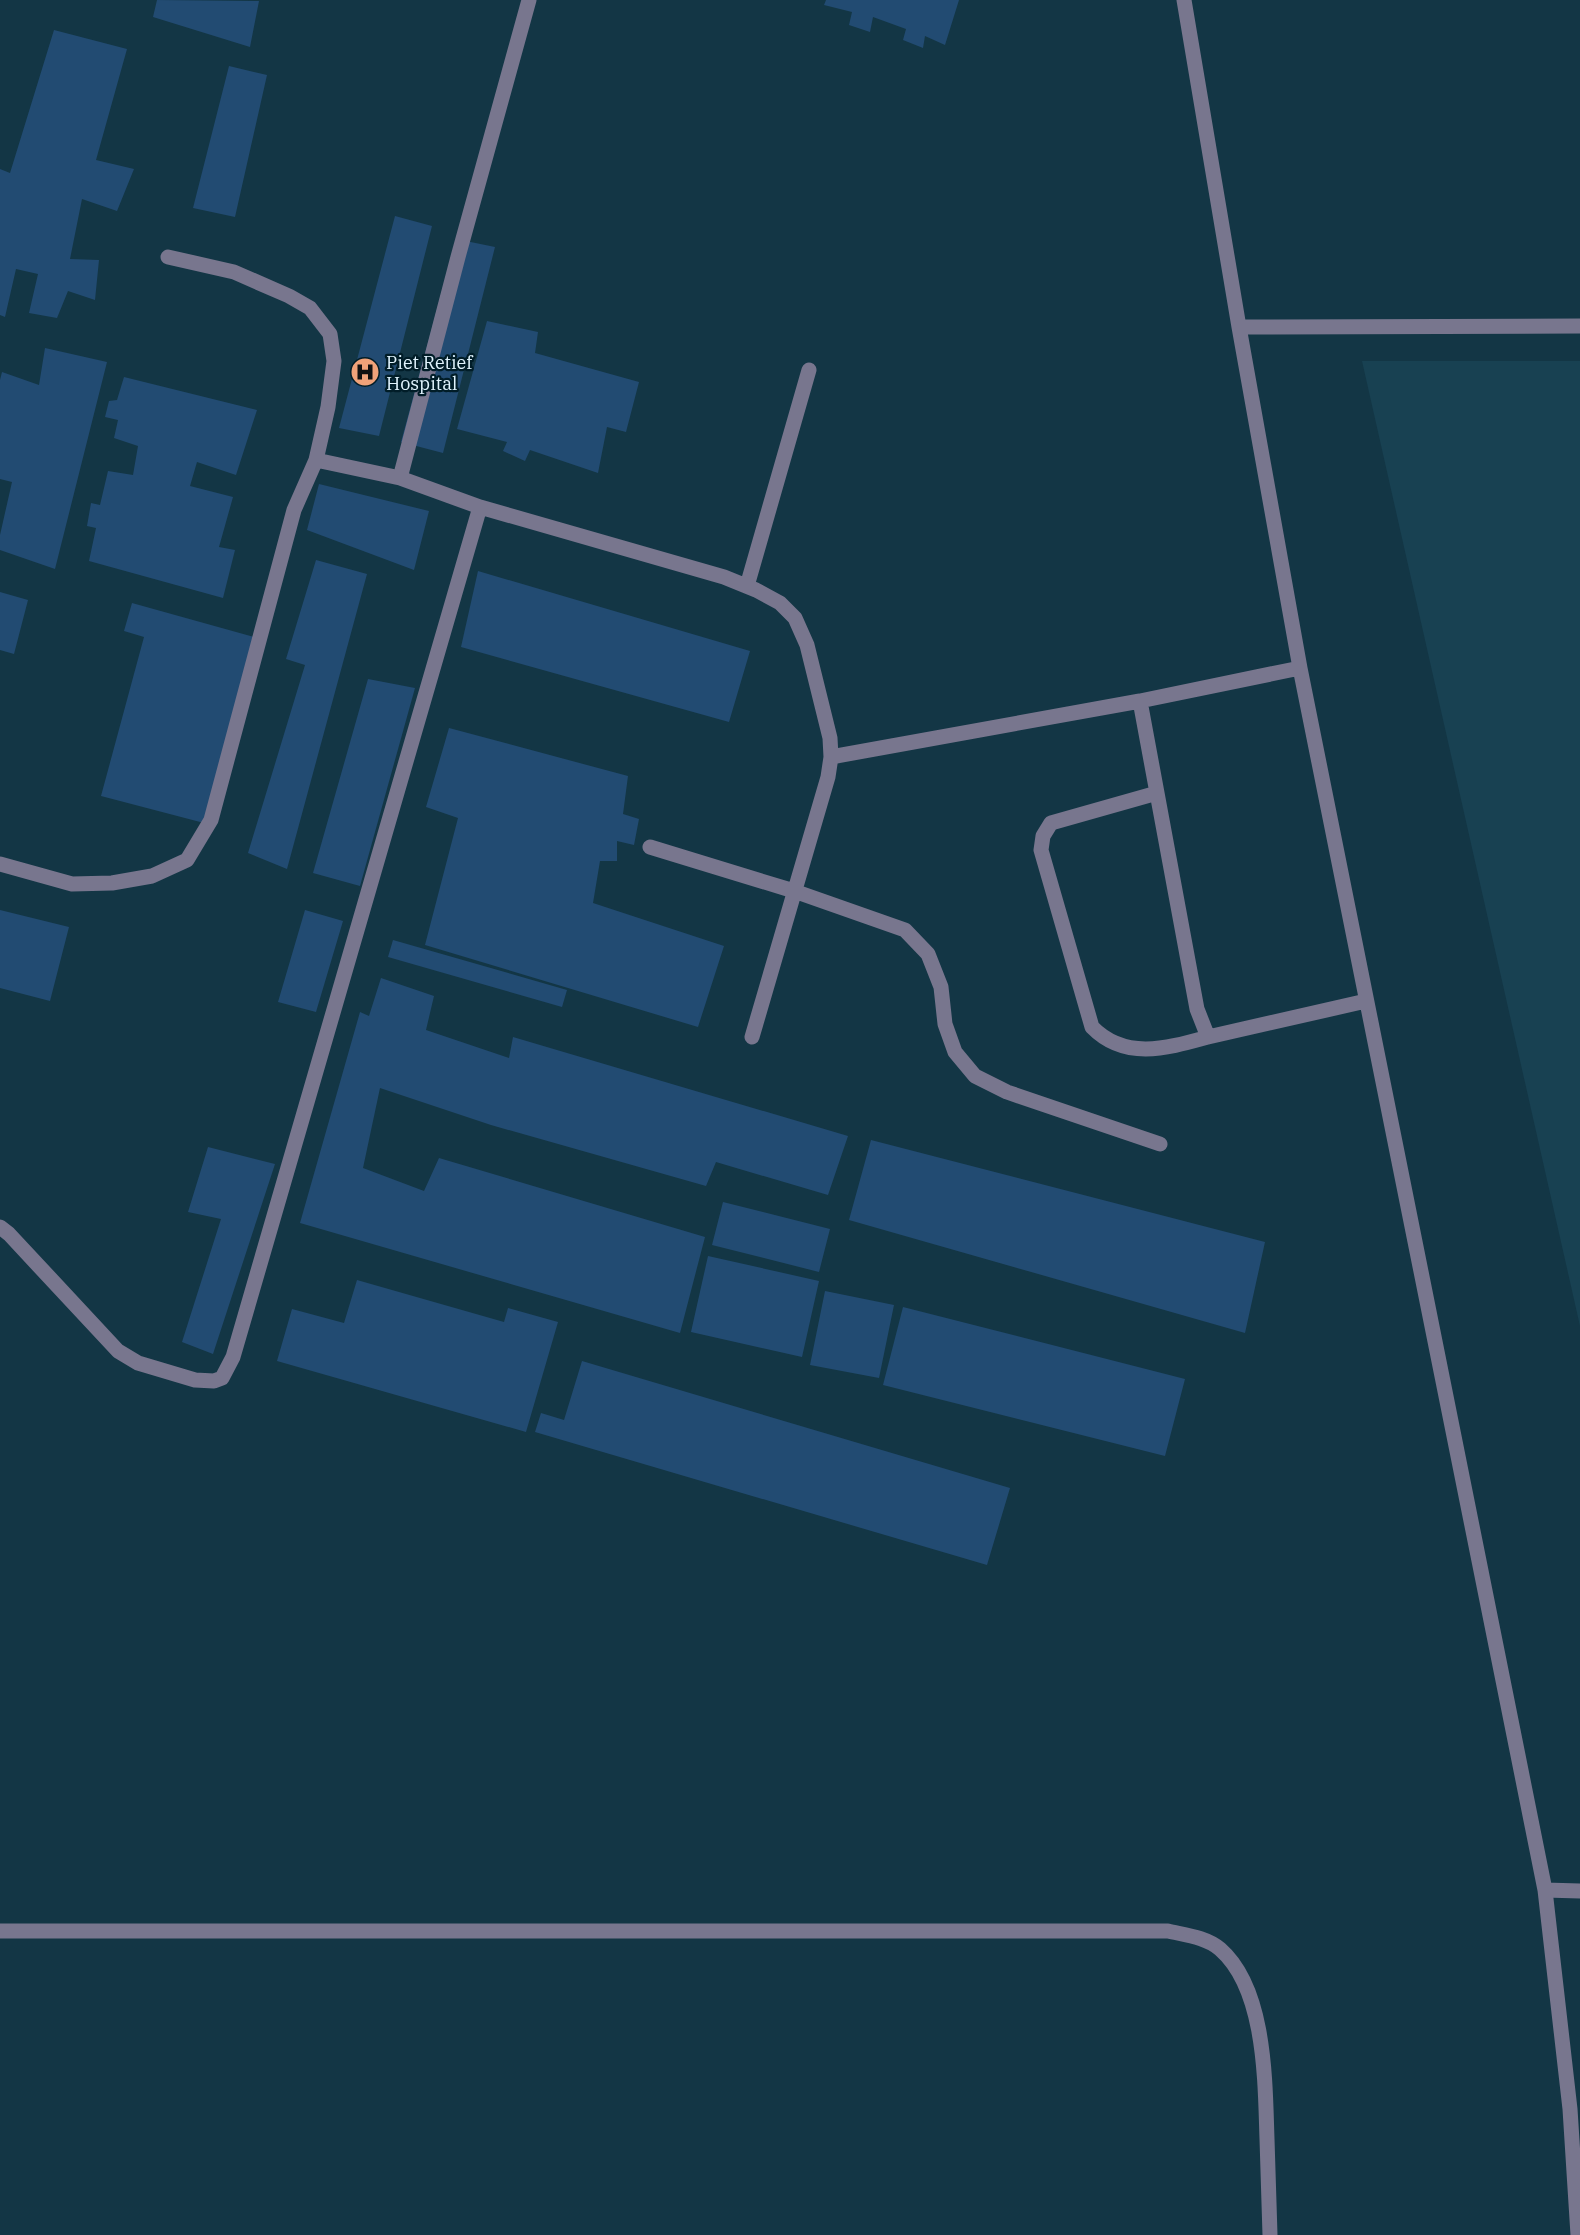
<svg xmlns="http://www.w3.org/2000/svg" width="1580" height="2235" viewBox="0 0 1580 2235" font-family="'IBM Plex Serif',serif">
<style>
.built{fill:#184152}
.building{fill:#224b72}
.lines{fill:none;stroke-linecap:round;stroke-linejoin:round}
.minor{stroke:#78768e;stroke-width:15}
.labels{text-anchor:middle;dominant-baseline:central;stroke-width:4.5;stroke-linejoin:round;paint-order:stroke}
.poi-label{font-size:18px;fill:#e1f4fe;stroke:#011d28;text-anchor:start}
</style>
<rect width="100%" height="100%" fill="#133645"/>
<path class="built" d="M1362 361H1580V1326Z"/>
<path class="building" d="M157 0 259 1 250 47 153 17Z
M826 0H959L945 45 925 36 923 48 903 40 906 29 873 17 870 32 849 25 852 12 824 5Z
M54 30 127 49 96 160 134 169 117 211 82 199 70 259 99 260 95 300 68 291 57 318 29 313 38 274 16 269 5 317 0 315V169L10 173Z
M229 66 267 75 235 217 193 208Z
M395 216 432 226 379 436 339 428Z
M456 239 495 247 443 453 401 442Z
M487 321 538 332 535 353 639 382 626 432 607 427 598 473 530 450 525 461 503 451 507 442 457 429Z
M45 348 107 362 55 569 0 550V535L12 482 0 479V380L2 372 39 385Z
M124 377 257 410 236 475 197 462 190 486 233 497 219 547 235 550 223 598 89 561 96 528 87 526 91 503 100 505 108 471 133 475 138 446 114 438 118 420 105 417 109 401 117 400Z
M319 484 429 511 414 570 307 530Z
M316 560 367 574 287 869 248 853 305 665 286 659Z
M478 571 750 651 729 722 461 647Z
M0 592 28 600 14 654 0 650Z
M132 603 254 637 204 823 101 796 144 637 124 631Z
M368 679 415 688 360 886 313 873Z
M449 728 628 776 623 814 639 819 634 845 617 841V861H600L593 903 724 946 698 1027 425 945 458 818 426 807Z
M0 910 69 927 50 1001 0 988Z
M305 910 343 921 316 1012 278 1002Z
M393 940 567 990 562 1007 388 957Z
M381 978 434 996 426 1030 509 1058 513 1037 848 1136 828 1195 716 1162 706 1186 491 1125 380 1088 363 1168 424 1191 439 1158 705 1237 680 1333 300 1223 360 1012 369 1016Z
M871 1140 1265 1242 1245 1333 849 1220Z
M208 1147 275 1164 213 1354 182 1342 221 1219 188 1212Z
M723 1202 830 1229 819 1272 712 1245Z
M708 1256 819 1281 802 1357 691 1332Z
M357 1280 504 1322 508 1308 558 1322 526 1432 277 1361 292 1309 344 1323Z
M825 1291 894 1305 879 1378 810 1365Z
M903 1307 1185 1379 1165 1456 883 1385Z
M582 1361 1010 1488 987 1565 535 1432 541 1413 564 1420Z"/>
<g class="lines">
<path class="minor" d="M1184 0 1239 327 1300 668 1545 1890 1570 2109 1578 2235
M1239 327 1580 326
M316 460 400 478 480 507 724 577 756 590 780 603 795 618 807 645 830 738 831 757 828 777 752 1037
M400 478 458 257 529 0
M747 586 809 370
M1140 701 1197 1009 1208 1037 1366 1001
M831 757 1140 701 1300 668
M1157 793 1051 823 1043 836 1041 850 1092 1027C1125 1061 1168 1048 1208 1037
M650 847 794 891 905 930 928 954 941 987 945 1024 955 1052 975 1076 1007 1092 1160 1144
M0 864 72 884 112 883 152 876 187 860 211 820 294 510 316 460 328 407 334 361 330 334 310 308 289 296 234 272 168 257
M0 1227 9 1234 118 1351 138 1363 195 1380 214 1381 222 1378 233 1357 480 507
M1545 1890 1580 1891
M0 1931H1168C1185 1935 1206 1937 1220 1949 1266 1989 1265 2082 1267 2139 1268 2171 1269 2203 1270 2235"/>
</g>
<defs>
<g id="hospital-disc" transform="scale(1.5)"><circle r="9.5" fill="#f0a279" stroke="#011d28"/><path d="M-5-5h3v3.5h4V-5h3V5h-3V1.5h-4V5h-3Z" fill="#111"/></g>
</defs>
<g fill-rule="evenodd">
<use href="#hospital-disc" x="365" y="372"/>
</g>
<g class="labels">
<g class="poi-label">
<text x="386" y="362">Piet Retief<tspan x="386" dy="21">Hospital</tspan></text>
</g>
</g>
</svg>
